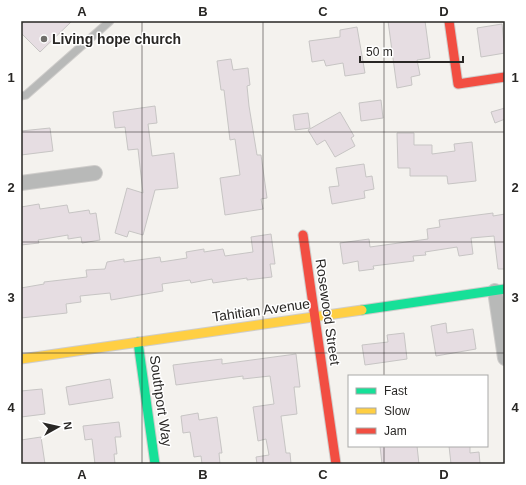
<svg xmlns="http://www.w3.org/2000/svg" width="526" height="485" viewBox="0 0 526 485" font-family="Helvetica,sans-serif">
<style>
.building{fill:#e6dde2;stroke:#c7c5c4}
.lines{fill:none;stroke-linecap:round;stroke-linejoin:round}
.lane-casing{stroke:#cfcdcb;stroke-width:9}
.street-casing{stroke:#cfcdcb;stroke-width:16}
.fast-casing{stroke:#cfcdcb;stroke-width:11}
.slow-casing{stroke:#cfcdcb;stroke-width:11}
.jam-casing{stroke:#cfcdcb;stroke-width:11}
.lane{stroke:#b8b9b8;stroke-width:7}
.street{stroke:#b8b9b8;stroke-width:14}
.fast{stroke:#16e098;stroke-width:9}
.slow{stroke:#ffcf43;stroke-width:9}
.jam{stroke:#f24e42;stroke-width:9}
.grid{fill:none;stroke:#292725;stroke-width:1;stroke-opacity:0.55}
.poi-dot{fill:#706e6b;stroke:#fff;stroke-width:1.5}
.labels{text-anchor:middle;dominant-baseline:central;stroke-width:3;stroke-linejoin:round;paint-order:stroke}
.poi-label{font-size:14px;font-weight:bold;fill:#292725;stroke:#fff;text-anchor:start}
.street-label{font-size:14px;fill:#292725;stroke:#fff}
.neatline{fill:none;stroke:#292725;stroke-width:1.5}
.grid-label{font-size:13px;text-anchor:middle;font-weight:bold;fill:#292725}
</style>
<rect width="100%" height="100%" fill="#f4f2ee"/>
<path class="building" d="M25 21H72L40 52 21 33V25Z
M388 21H425L430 58 417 60 420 75 411 77 412 85 397 88Z
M502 24 505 53 481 57 477 28Z
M357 27 365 73 345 76 343 63 326 66 324 60 312 62 309 41 340 37V30Z
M231 59 233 70 248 68 250 85 247 86 249 106 257 155H261L267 198 261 199 263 209 225 215 220 178 240 175 235 139 230 140 224 90H221L217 61Z
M381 100 383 118 361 121 359 103Z
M155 106 157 123 148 124 152 156 174 153 178 188 155 190 143 235 129 231 127 237 115 233 127 188 143 193 138 149 128 150 125 127 115 128 113 112Z
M505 108V119L495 123 491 112Z
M340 112 354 136 351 138 355 146 335 157 325 140 317 145 308 130Z
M308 113 310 128 295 130 293 115Z
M50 128 53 151 21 155V131Z
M397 133H414V145H432V154L455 151 454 144 472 142 476 181 448 184 447 176H410V168H398Z
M364 164 366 177 372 176 374 189 364 191 365 198 332 204 329 187 339 186 336 168Z
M39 204 40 209 67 205 69 213 89 210 90 214 96 213 100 240 82 243 81 237 68 239V235L38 240 39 243 21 245V207Z
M493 213V216L505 214V269H498L494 236 471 238 473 254 459 256 457 247 425 252 426 255 413 256 414 261 373 266 374 269 359 271 358 261 343 264 340 243 369 239 370 247 428 239 427 229 440 227 439 220Z
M271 234 275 264H270L272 277 247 280V278L213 283 212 279 191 283 190 280 162 284 163 291 111 300 110 293 80 296 81 302 66 304 67 313 21 318V288L44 284V282L87 277 86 270 105 269 107 262 124 259V262L160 257 161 262 187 258 186 252 204 249V252L223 249 225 256 253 252 251 237Z
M446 323 447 333 473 329 476 349 436 356 431 326Z
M404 333 407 359 365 365 362 345 388 342 387 335Z
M296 354 300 387H294L297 414 281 416 286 453H290L291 464H257L256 457 269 455 266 439 258 441 253 407 274 404 270 376 243 379V376L176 385 173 365 222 359V364Z
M110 379 113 398 69 405 66 387Z
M42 389 45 414 21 417V391Z
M198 413 199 420 217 417 222 453H219L220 464H202L201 456 194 457 190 432 183 433 181 416Z
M119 422 121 437H115L117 454H114L115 464H95L92 439 85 440 83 426Z
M41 437 45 464H21V440Z
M380 446H417L419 464H382Z
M449 446H470V453L479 452 480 464H451Z"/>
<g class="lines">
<g class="lane-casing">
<path id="lane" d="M21 96 26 95 110 21"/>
</g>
<g class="street-casing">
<path id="street" d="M21 183 95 173
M495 291 505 358"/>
</g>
<g class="fast-casing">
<path id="fast" d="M362 310 505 289
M138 342 155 464"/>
</g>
<g class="slow-casing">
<path id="slow" d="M21 359 362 310"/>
</g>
<g class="jam-casing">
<path id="jam" d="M449 21 458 84 505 77
M303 235 336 464"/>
</g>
<use href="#lane" class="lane"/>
<use href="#street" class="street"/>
<use href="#fast" class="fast"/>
<use href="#slow" class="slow"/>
<use href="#jam" class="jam"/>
</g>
<path class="grid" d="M142 21V464M263 21V464M384 21V376M21 132H505M21 242H505M21 353H505M384 446V464"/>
<circle class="poi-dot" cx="44" cy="39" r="4"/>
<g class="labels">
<g class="poi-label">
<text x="52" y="39">Living hope church</text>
</g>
<g class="street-label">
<text transform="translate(261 310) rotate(-8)">Tahitian Avenue</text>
<text transform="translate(328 312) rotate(82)">Rosewood Street</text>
<text transform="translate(161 401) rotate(82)">Southport Way</text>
</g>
</g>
<rect width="526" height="485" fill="none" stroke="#ffffff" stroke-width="44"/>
<rect x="348" y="375" width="140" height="72" fill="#ffffff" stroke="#a9a9a8"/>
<rect x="356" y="388" width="20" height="6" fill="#16e098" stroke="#a9a9a8"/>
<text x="384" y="395" font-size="12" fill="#292725">Fast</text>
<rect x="356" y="408" width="20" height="6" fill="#ffcf43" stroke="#a9a9a8"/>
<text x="384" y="415" font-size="12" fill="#292725">Slow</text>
<rect x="356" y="428" width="20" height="6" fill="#f24e42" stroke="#a9a9a8"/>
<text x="384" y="435" font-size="12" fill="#292725">Jam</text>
<g transform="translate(58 427) rotate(82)" stroke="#ffffff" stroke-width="3" paint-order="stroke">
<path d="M0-3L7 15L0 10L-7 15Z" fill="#292725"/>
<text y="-6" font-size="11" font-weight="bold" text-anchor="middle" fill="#292725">N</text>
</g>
<path d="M360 56v6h103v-6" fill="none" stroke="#292725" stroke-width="2"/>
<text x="366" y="56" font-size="12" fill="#292725" stroke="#ffffff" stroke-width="3" paint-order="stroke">50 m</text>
<rect x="22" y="22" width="482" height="441" class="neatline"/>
<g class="grid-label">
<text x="82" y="16">A</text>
<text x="203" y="16">B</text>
<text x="323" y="16">C</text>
<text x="444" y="16">D</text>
<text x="11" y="82">1</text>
<text x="515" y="82">1</text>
<text x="11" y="192">2</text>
<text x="515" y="192">2</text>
<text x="11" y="302">3</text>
<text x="515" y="302">3</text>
<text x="11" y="412">4</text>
<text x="515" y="412">4</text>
<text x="82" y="479">A</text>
<text x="203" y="479">B</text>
<text x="323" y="479">C</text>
<text x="444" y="479">D</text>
</g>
</svg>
